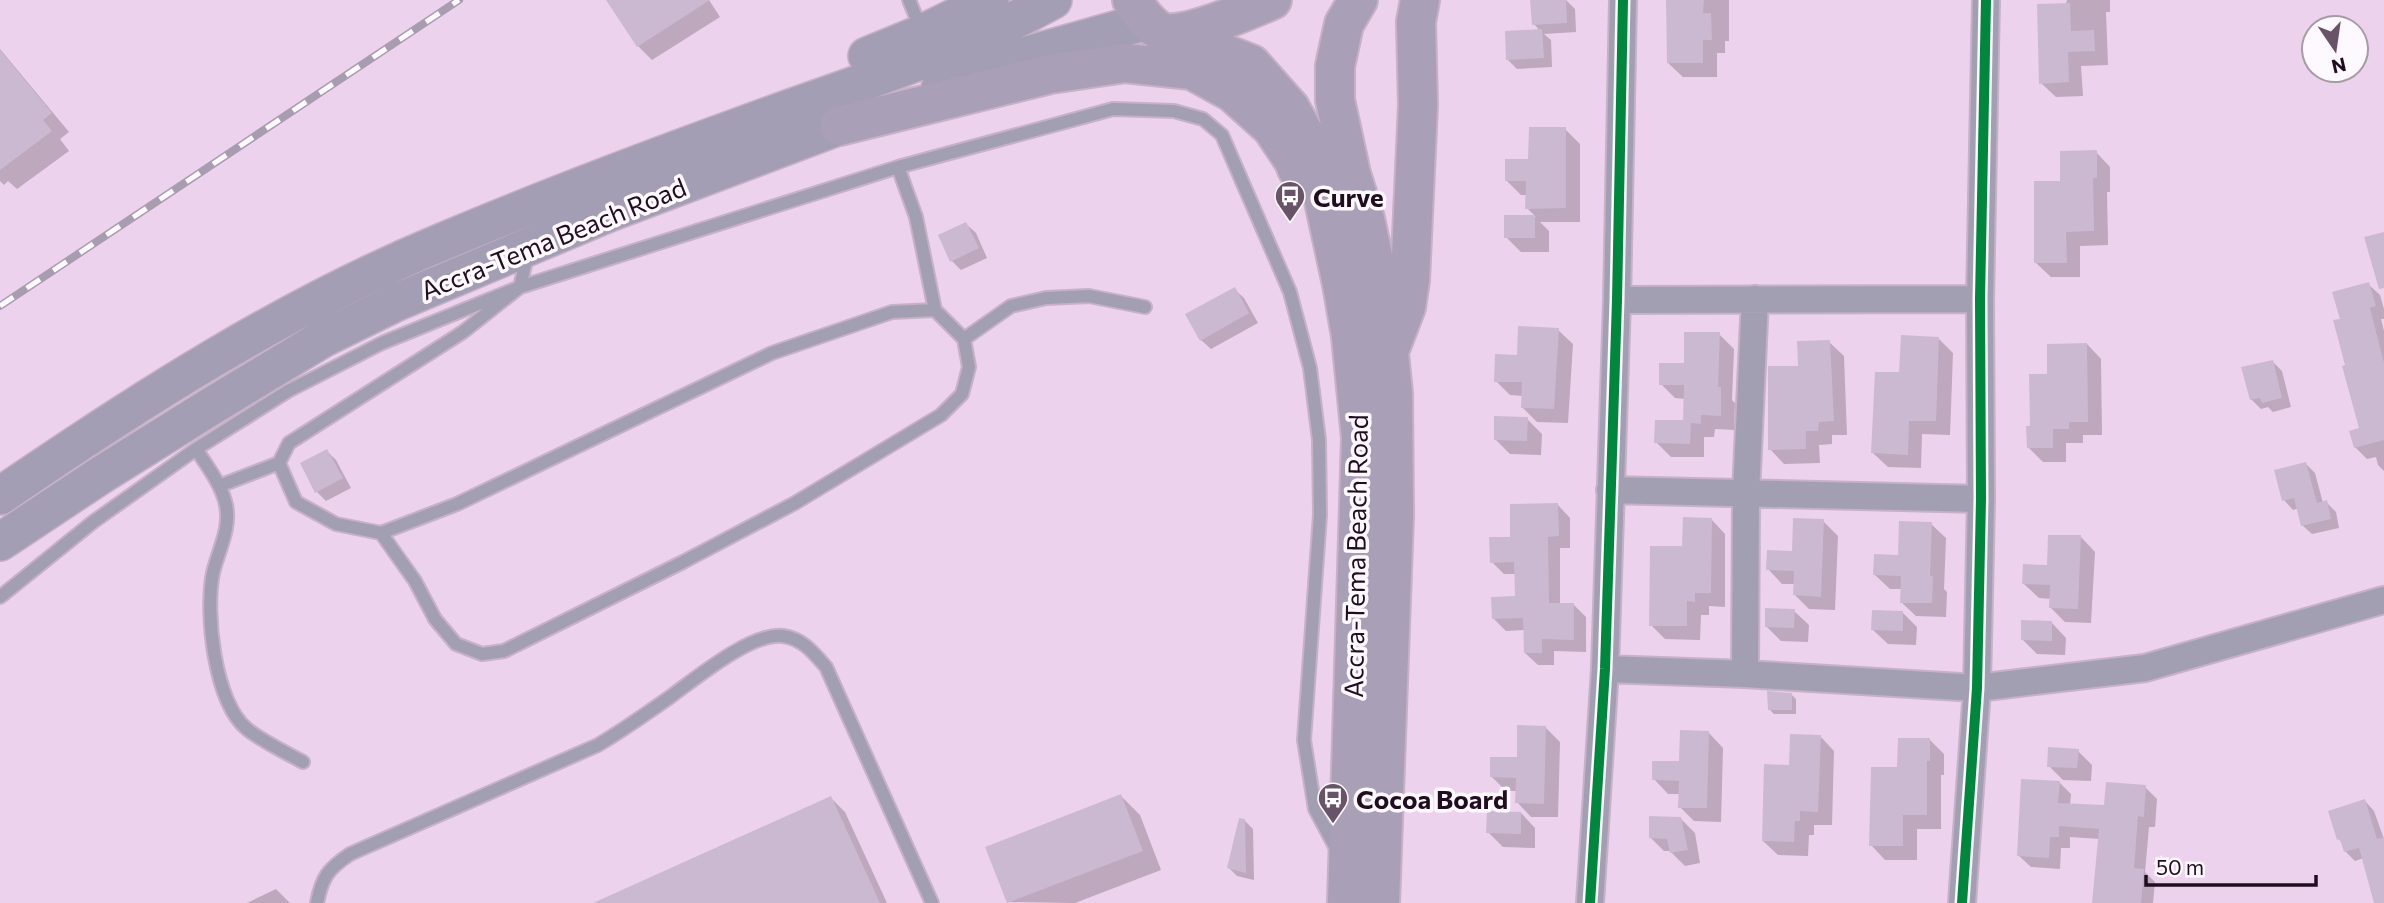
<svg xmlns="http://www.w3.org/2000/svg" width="2384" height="903" viewBox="0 0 2384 903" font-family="Commissioner,sans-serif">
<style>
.shadow{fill:#0003}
.building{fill:#cbb9d2}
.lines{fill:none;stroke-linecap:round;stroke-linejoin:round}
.lane-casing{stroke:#c6b1c6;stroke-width:16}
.street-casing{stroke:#c6b1c6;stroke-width:30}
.secondary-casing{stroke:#c6b1c6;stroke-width:40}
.primary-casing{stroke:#c6b1c6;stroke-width:42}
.lane{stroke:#a29fb3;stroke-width:12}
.street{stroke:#a29fb3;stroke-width:26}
.secondary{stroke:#a39eb4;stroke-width:37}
.primary{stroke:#a99fb7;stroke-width:38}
.rail-casing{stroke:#a79cb0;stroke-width:8}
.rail{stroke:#fef9fe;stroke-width:5;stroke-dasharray:16;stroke-linecap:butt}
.cycleway-casing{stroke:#fef9fe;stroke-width:15}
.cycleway{stroke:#00873e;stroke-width:10}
.labels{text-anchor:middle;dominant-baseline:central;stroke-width:7;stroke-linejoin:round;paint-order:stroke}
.poi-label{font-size:26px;font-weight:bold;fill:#200e20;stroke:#fef9fe;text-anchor:start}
.street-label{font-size:26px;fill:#200e20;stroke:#fef9fe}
</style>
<rect width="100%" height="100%" fill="#edd2ed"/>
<path class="shadow" d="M608 0H709L720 17 652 60 638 46Z
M1566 0 1575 9 1576 32 1544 34 1551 40 1552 67 1517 69 1508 60 1540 31 1534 24Z
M1667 0H1729V41H1725V53H1717V77H1683L1668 63Z
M2067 0H2110V12H2106L2108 65 2081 66 2083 96 2056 97 2041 83Z
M0 49 69 132 60 139 69 151 17 189 8 181 4 185 0 181Z
M1565 129 1580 144V222H1540L1549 231V252H1521L1506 237V217H1536L1527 208V195H1521L1506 180Z
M2096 152 2110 167V192H2107L2108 245 2080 246V277H2051L2036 263 2062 183Z
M966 224 976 233 987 258 961 270 952 261Z
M2368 284 2380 295 2384 309V319H2381L2384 331V471L2378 465 2376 457 2367 459 2355 447 2362 430 2347 366 2342 320Z
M1234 289 1244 298 1258 323 1211 349 1201 340Z
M1558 330 1573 344 1568 423 1537 422 1522 407 1523 396 1510 395 1496 381 1519 356Z
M1719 334 1734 349 1732 400 1735 403 1734 430 1715 429 1714 437H1704V457H1671L1656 442 1685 422 1686 399 1675 398 1661 384Z
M1938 338 1953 353 1950 435 1922 434 1921 468 1888 467 1873 453 1901 374Z
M1829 342 1844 356 1847 435H1832V444L1819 445 1820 463 1784 464 1770 449 1799 367Z
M2087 344 2101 359 2102 435H2083V443H2066V462H2043L2029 448 2031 428Z
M2272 361 2282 371 2291 407 2273 412 2268 407 2261 409 2251 399Z
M1527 419 1542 434 1541 455 1510 454 1495 439Z
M327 451 336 460 351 488 326 501 317 492Z
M2306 464 2315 473 2323 503 2326 502 2336 512 2339 528 2312 534 2302 525 2299 508 2293 510 2284 500Z
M1558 505 1570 518V548H1560V605H1574L1586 617V652L1554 651V665H1538L1525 653V630L1506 631 1493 618 1516 598V574H1504L1492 562 1512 538Z
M1711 519 1725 534V607L1709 606V615H1701L1700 640 1665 639 1651 625 1684 548Z
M1823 521 1838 536 1835 610 1809 609 1795 595V584H1782L1768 569 1793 552Z
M1931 524 1946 538 1944 589 1947 592 1946 617 1916 616 1901 602 1902 589H1890L1875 575 1900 556Z
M2081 537 2095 552 2091 623 2065 622 2051 608V599L2039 598 2024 584 2049 567Z
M1794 611 1809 625 1808 642 1781 641 1766 626Z
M1902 612 1917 627 1916 645 1888 644 1873 630Z
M2052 623 2066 638 2065 655 2037 654 2022 639Z
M1791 694 1796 699V714H1774L1769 709Z
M1545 727 1560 742 1558 817H1531L1517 802V791H1506L1491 776 1518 759Z
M1709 733 1723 748 1721 822 1694 821 1680 807V794H1668L1654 779 1681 763Z
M1820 736 1834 751 1832 825H1814V835H1809L1808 856 1778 855 1763 841 1790 767Z
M1930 740 1944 754V775H1941V829H1917V860H1885L1871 845 1899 769Z
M2078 751 2092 765 2091 781 2063 780 2049 766Z
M2060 783 2071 794 2070 805 2106 807 2145 787 2157 799 2155 827H2149L2145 872 2155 882 2153 903H2094L2100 839 2070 837V848H2061L2060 869 2031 867 2019 856Z
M1121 796 1140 815 1161 870 1075 903 1008 902Z
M831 798 845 812 887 903H598Z
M2365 801 2374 811 2384 839V903H2380L2364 858 2355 861 2345 851 2343 844 2339 839Z
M1521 813 1535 828V848L1503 847 1488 832Z
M1681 819 1695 833 1700 863 1685 866 1670 851H1664L1650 837Z
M1245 821 1253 829 1254 880 1237 876 1229 868Z
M276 889 290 903H247Z"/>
<path class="building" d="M606 0H710L637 47Z
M1530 0H1566L1567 23 1532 25Z
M1666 0H1704L1703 13H1711L1712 40H1703V63H1667Z
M2070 3 2071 31 2094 30 2095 51 2068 52 2069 82 2039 84 2037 4Z
M1542 29 1544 58 1506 60 1505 31Z
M0 50 52 113 43 120 52 131 0 170Z
M1529 127H1566V208L1525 209 1526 181H1505V159H1528Z
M2097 150V178H2093L2094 231 2066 232 2067 263H2034V181H2060V151Z
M1504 215H1535V238H1504Z
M966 222 979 248 950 262 938 235Z
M2384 232V288L2379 289 2364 237Z
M2369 282 2376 306 2370 308 2384 363V440L2354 448 2349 431 2359 428 2342 366 2345 365 2333 320 2340 319 2332 292Z
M1235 287 1249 313 1200 341 1185 314Z
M1518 326 1559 328 1554 409 1521 408 1522 382H1494L1495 354 1517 355Z
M1684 332H1720L1718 387H1721V416L1701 415V424L1691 423 1690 444 1654 443 1655 420H1683L1684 385H1659V363H1684Z
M1901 335 1939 337 1936 421H1909L1908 455 1871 453 1875 372H1899Z
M1830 340 1834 421 1819 422 1818 431H1806V449L1768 450V366H1798L1797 341Z
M2087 343 2088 422H2069V429H2053V448H2027L2026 426H2030L2029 374H2047V344Z
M2273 360 2282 398 2262 403 2260 398 2250 400 2241 367Z
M1494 416 1528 417 1527 441 1494 440Z
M327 449 343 478 315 493 300 463Z
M2306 462 2317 503 2327 500 2331 519 2301 526 2294 498 2282 501 2274 470Z
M1558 503 1559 536 1548 537 1549 603H1574V640L1542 639V653H1524L1523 618 1492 619 1491 597 1515 596 1514 562 1490 563 1489 537H1510V504Z
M1683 517 1712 518 1711 593H1695V602L1687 601V626H1649L1650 546H1682Z
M1793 518 1824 519 1821 597 1793 595 1794 571 1766 570 1767 550 1792 551Z
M1899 521 1932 522 1930 576H1933L1932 603H1900L1901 576 1873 575 1874 554 1898 555Z
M2048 535H2081L2078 609 2049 608 2050 585 2022 584 2023 564 2047 565Z
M1765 608 1795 609 1794 628 1765 627Z
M1872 610 1903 611V631L1871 630Z
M2021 620 2052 621V641L2021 640Z
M1767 691 1792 693V710H1768Z
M1517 725 1546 726 1544 804 1515 803 1516 778 1490 777V757H1517Z
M1680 730 1709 731 1707 808H1678L1679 781 1652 780V761H1679Z
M1790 734 1821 735 1818 812 1800 811V821H1795L1794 842 1762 841 1764 764 1789 765Z
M1898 738H1930V761H1927V815H1903V846H1869L1871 767H1897Z
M2048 747 2079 749 2077 768 2047 767Z
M2021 779 2060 781 2058 803 2104 805 2106 782 2146 785 2144 817 2138 816 2134 868 2144 869 2141 903H2092L2099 829 2059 826V837H2050L2049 858 2017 856Z
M1121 794 1143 851 1007 903 985 847Z
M831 796 880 903H593Z
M2365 799 2377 839 2384 837V903H2374L2359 848 2344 852 2340 839 2337 840 2328 811Z
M1487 811 1521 812V834L1486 833Z
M1649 816 1681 817 1688 850 1670 853 1667 839 1649 838Z
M1239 818 1245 819 1246 873 1227 868Z"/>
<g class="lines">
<g class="lane-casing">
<path id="lane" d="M909 0 921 29
M898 167 916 217 935 310
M964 339 1011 306 1046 298 1089 296 1145 307
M196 449C207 466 222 485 226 505 231 529 218 551 213 573 205 612 214 702 247 729 263 742 285 752 303 762
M219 486 279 463
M381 533 415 581 435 619 456 644 482 654 504 651 683 562 795 503 941 415 962 394 969 367 964 339 935 310 892 312 772 353 457 504 381 533 336 524 296 502 279 463 289 443 463 332 520 287 525 265 524 254
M0 597 93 522 196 449 288 391 382 343 520 287 898 167 1113 109 1174 111 1203 119 1222 135 1290 292 1310 368 1319 440 1320 515 1304 740 1315 809 1338 852
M317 903C322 877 328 869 350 854L598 745C623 730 646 714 670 697 695 679 751 632 783 636 803 639 813 652 826 667L932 903"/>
</g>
<g class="street-casing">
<path id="street" d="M1617 300 1980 299
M1610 490 1981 499
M1605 669 1745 674 1977 688 2145 668 2384 600
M1745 674 1746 493 1755 299
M1590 903 1605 669 1617 300 1623 0
M1962 903 1977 688 1981 499 1980 299 1986 0"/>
</g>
<g class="secondary-casing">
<path id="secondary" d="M867 56 923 33 990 0
M940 88 1006 61 1147 21
M0 496C140 400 285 307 442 242 539 201 639 163 738 127 845 87 953 56 1053 0
M0 542 101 475 210 407 324 338 397 302 609 213 869 115"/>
</g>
<g class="primary-casing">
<path id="primary" d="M1132 0C1139 11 1149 26 1162 32 1181 40 1251 9 1272 0
M1358 0 1344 24 1335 66V100L1351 174 1365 219 1374 261 1387 333 1393 394 1394 515 1380 903
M1174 34 1251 64 1290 108 1305 135 1321 187 1342 284 1351 336 1361 438 1347 903
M839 126 1050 74 1125 63 1192 70 1232 92 1272 128 1294 161 1297 169
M1391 346 1406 307 1410 280 1418 105 1416 22 1420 0"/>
</g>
<use href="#lane" class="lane"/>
<use href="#street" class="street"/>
<use href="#secondary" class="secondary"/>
<use href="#primary" class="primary"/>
<g class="rail-casing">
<path id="rail" d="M0 306 459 0"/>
</g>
<use href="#rail" class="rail"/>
<g class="cycleway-casing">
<path id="cycleway" d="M1590 903 1605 669 1617 300 1623 0
M1962 903 1977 688 1981 499 1980 299 1986 0"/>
</g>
<use href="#cycleway" class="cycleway"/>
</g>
<defs>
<g id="bus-pin" transform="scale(1.575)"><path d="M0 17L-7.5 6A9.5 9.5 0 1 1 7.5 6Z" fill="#685368" stroke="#fef9fe"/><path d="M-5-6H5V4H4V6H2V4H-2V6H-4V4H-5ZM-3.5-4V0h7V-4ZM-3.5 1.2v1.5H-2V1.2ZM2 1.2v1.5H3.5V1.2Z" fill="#fff"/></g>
</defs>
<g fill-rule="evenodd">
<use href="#bus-pin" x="1290" y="196"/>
<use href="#bus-pin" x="1333" y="798"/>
</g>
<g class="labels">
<g class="poi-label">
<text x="1313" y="196">Curve</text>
<text x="1356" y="798">Cocoa Board</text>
</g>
<g class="street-label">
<text transform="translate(553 238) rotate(-22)">Accra-Tema Beach Road</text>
<text transform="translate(1355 556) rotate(-89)">Accra-Tema Beach Road</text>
</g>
</g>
<g transform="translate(2335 49) rotate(167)"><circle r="33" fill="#fef9fe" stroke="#a59ba5" stroke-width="2"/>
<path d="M0-5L12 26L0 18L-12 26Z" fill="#685368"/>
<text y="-10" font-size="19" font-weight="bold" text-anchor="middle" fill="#200e20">N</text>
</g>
<path d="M2146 875v10h170v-10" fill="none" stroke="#200e20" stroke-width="3.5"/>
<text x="2156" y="875" font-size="21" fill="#200e20" stroke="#fef9fe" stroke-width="5" paint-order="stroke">50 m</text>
</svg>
